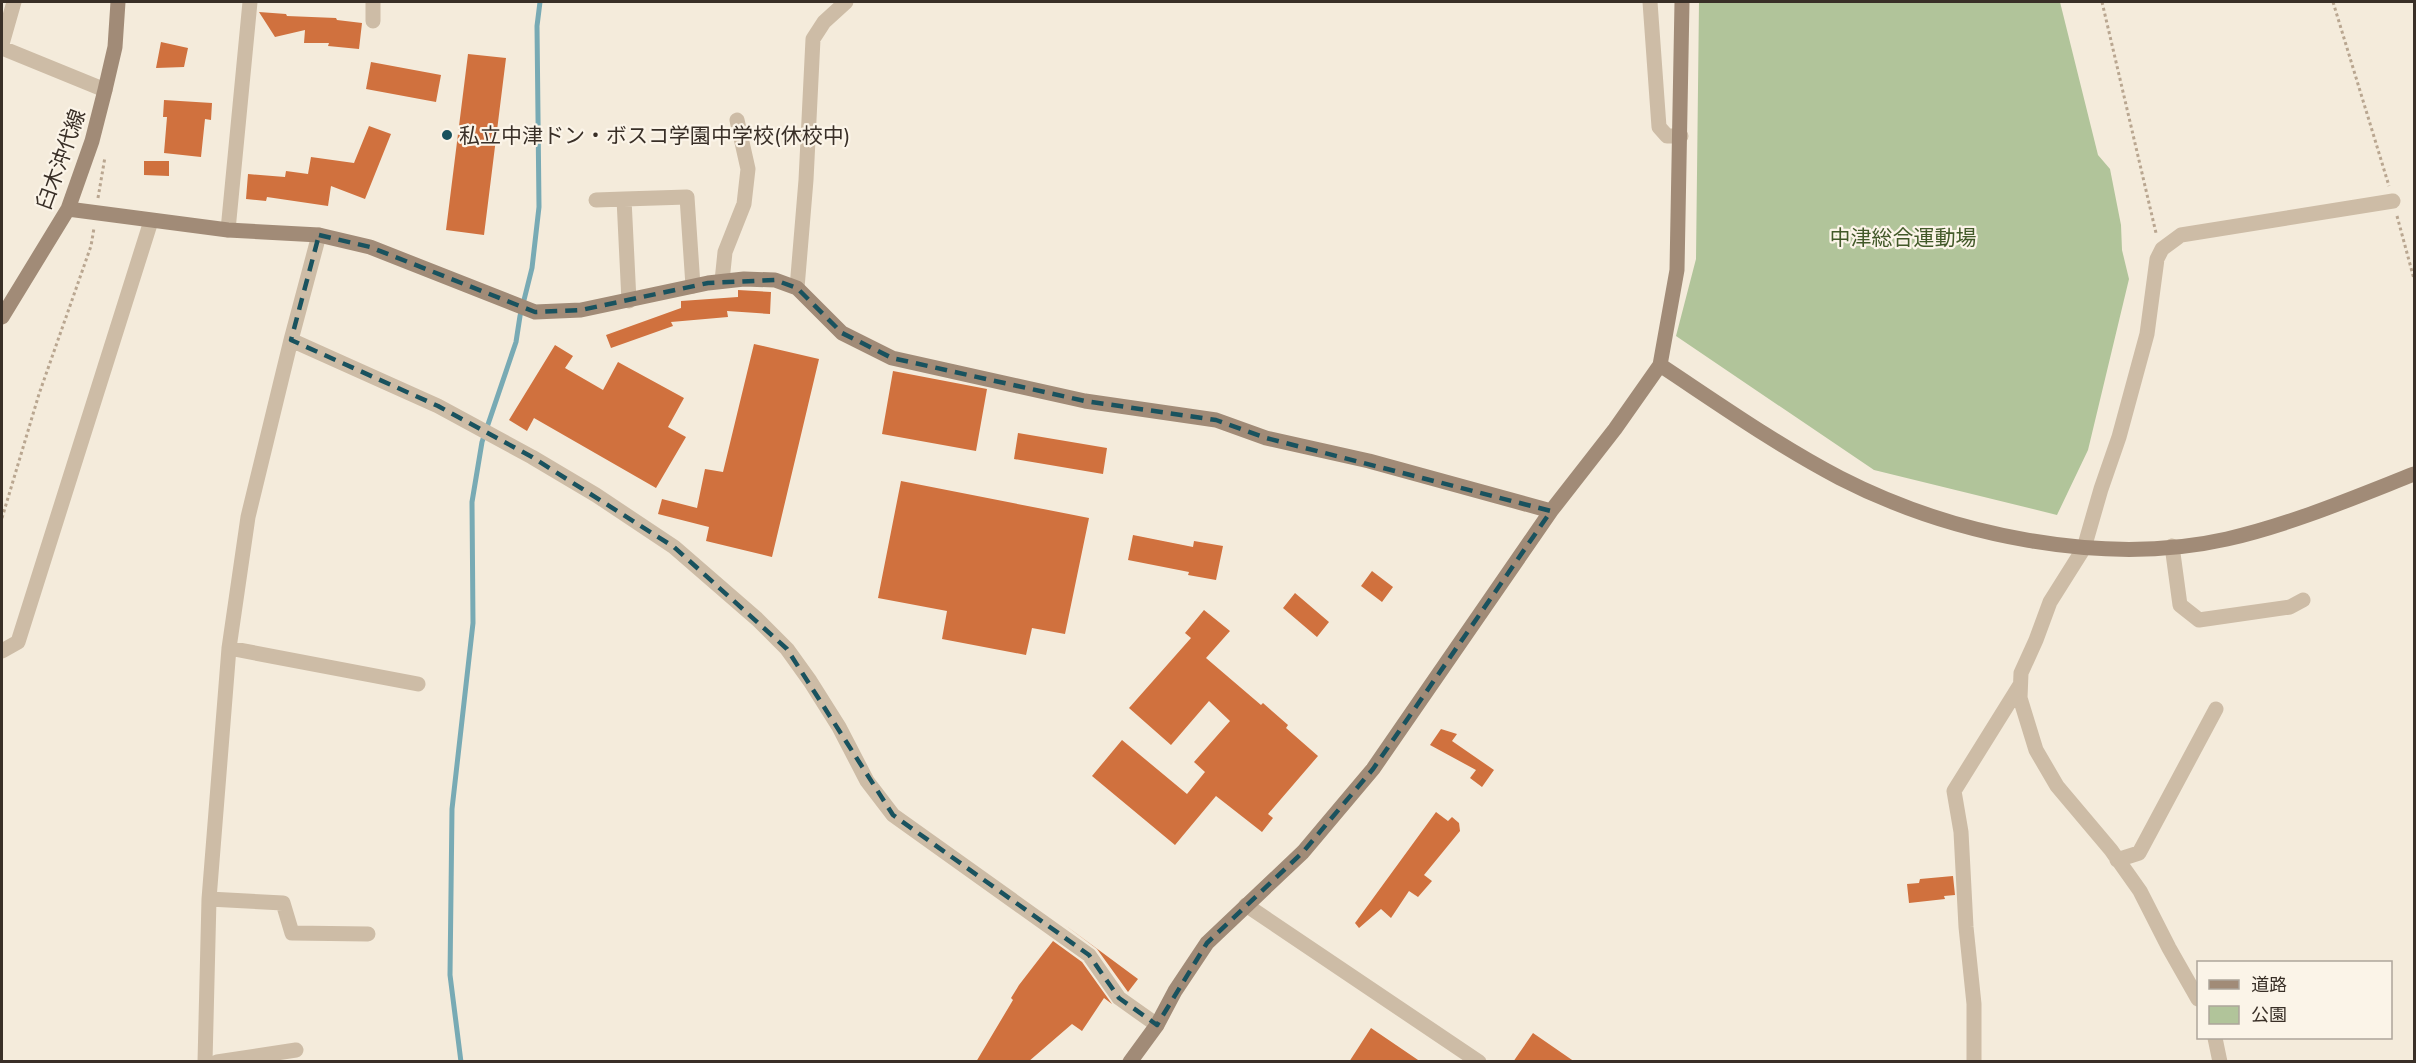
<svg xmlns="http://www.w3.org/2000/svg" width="2416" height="1063" viewBox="0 0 2416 1063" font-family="Mulish,'Noto Sans JP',sans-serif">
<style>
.green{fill:#b1c49a}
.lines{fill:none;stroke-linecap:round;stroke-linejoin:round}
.stream{stroke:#78aab4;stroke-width:5}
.building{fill:#d0713e}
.path{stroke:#b9a690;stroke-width:3;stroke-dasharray:3 3;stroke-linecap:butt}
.street{stroke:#cdbca6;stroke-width:15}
.secondary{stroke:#a18b77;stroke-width:15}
.marked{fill:none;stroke:#19525e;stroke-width:4.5;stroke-dasharray:12 8;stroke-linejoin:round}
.poi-dot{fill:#19525e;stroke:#fbf4e8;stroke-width:2}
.labels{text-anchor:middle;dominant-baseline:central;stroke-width:4.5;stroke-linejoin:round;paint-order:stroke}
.poi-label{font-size:21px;fill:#392f27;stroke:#fbf4e8;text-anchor:start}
.street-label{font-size:21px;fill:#392f27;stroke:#fbf4e8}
.park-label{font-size:21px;fill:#425929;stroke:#fbf4e8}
</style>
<rect width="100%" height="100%" fill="#f4ebdb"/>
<path class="green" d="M1699 2H2060L2098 155 2110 169 2121 225 2122 250 2129 279 2088 450 2057 515 1874 470 1676 336 1696 259Z"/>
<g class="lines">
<path class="stream" d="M461 1062 450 975 452 809 473 623 472 502 482 442 516 342 520 316 532 268 539 207 537 26 540 2"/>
</g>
<path class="building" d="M259 12 286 14 287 16 336 18 337 20 362 23 359 49 328 46 329 43H304L305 30 275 37Z
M161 42 188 48 184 67 156 68Z
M468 54 506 58 484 235 446 230Z
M371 62 441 75 436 102 366 89Z
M164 100 212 103 211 120 205 119 201 157 164 153 167 117H163Z
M369 126 391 134 365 199 331 186 328 206 267 197 266 201 246 199 248 174 285 177 286 171 308 174 311 157 354 163Z
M144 161H169V176L144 175Z
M738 290 771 292 770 314 727 311 728 317 671 322 673 326 611 348 606 335 681 308V301L738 297Z
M754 344 819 359 772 557 706 541 709 527 658 514 662 499 697 508 705 469 723 472Z
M555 345 573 356 565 368 603 390 618 362 684 398 668 427 686 437 656 488 534 418 527 431 509 420Z
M893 371 987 389 976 451 882 434Z
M1018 433 1107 448 1103 474 1014 459Z
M901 481 1089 518 1065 634 1032 628 1026 655 942 639 947 611 878 598Z
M1133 535 1193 547 1194 541 1223 546 1216 580 1188 575 1189 572 1128 560Z
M1372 571 1393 587 1382 602 1361 586Z
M1295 593 1329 622 1317 637 1283 608Z
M1204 610 1230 631 1206 658 1261 705 1263 703 1288 725 1286 728 1318 756 1268 814 1273 818 1262 832 1216 796 1175 845 1092 776 1122 740 1187 794 1205 772 1194 762 1230 721 1209 701 1171 745 1129 708 1191 638 1185 633Z
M1441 729 1457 734 1452 741 1494 770 1482 787 1470 778 1476 770 1430 745Z
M1436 812 1448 821 1452 817 1459 823 1460 831 1424 875 1432 881 1418 897 1409 891 1391 918 1381 909 1359 928 1355 923Z
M1953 876 1955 895 1944 896 1945 899 1909 903 1907 884 1919 883 1920 879Z
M1065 925 1138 979 1128 992 1097 949Z
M1053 941 1082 962 1112 1004 1104 998 1082 1031 1072 1024 1028 1062H976L1013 1000 1011 998 1019 985Z
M1371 1028 1421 1062H1349Z
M1533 1033 1575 1062H1513Z"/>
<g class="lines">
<path class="path" d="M2102 2 2156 233
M2333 2 2389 186
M98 198 105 157
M2397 216 2414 279
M2 518 39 394 91 246 94 228"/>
<path class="street" d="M1650 2 1659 127 1667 136H1681
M373 21V2
M2 44 14 2
M2 48 105 90
M624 199 687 197 693 286
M596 200 624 199 629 301
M228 230 250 2
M722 281 725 252 744 204 748 169 737 120
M797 288 806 180 813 39 824 22 846 2
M291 340 438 406 532 457 596 495 674 547 757 619 787 649 810 681 839 727 867 781 893 815 1089 955 1119 998 1157 1025
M2172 546 2180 605 2199 620 2290 607 2303 600
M229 648 418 684
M2 651 18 642 151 221
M2117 860 2139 853 2216 709
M209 899 283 903 292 933 368 934
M1246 905 1479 1062
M2198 999 2169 948 2140 891 2111 850 2057 786 2036 750 2020 698 2021 673 2036 640 2050 602 2084 548 2101 489 2119 437 2147 334 2157 259 2162 249 2181 235 2393 201
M2215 1038 2220 1062
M205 1062 209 899 229 648 248 517 291 340 319 235
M217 1062 296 1050
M1974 1062V1004L1966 927 1961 832 1954 791 2020 685"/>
<path class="secondary" d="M68 209 228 230 319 235 370 247 535 312 581 310 708 283 744 279 775 280 797 288 842 333 892 358 1085 401 1216 420 1266 438 1369 461 1551 511
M2 317 68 209 92 141 105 90 115 47 118 2
M1660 365C1719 404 1777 445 1840 478 1951 535 2103 567 2227 539 2292 524 2353 498 2414 474
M1130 1062 1157 1025 1175 991 1207 943 1303 852 1373 769 1551 511 1615 429 1660 365 1677 270 1682 2"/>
</g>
<path class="marked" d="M319 235 370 247 535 312 581 310 708 283 775 280 797 288 842 333 892 358 1085 401 1216 420 1266 438 1551 511 1373 769 1303 852 1207 943 1157 1025 1119 998 1089 955 893 815 787 649 674 547 532 457 438 406 291 340Z"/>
<circle class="poi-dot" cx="447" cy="135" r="6"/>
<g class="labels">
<g class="poi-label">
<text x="459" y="135">私立中津ドン・ボスコ学園中学校(休校中)</text>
</g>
<g class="street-label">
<text transform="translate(60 159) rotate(-70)">臼木沖代線</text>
</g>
<g class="park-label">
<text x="1903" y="237">中津総合運動場</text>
</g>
</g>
<rect width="2416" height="1063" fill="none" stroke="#392f27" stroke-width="6"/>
<rect x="2197" y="961" width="195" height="78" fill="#fbf4e8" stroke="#ada59b" stroke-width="1.5"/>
<rect x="2209" y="980" width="30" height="9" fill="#a18b77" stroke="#ada59b" stroke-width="1.5"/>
<text x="2251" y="991" font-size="18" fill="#392f27">道路</text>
<rect x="2209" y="1006" width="30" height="18" fill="#b1c49a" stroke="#ada59b" stroke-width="1.5"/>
<text x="2251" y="1021" font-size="18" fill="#392f27">公園</text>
</svg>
